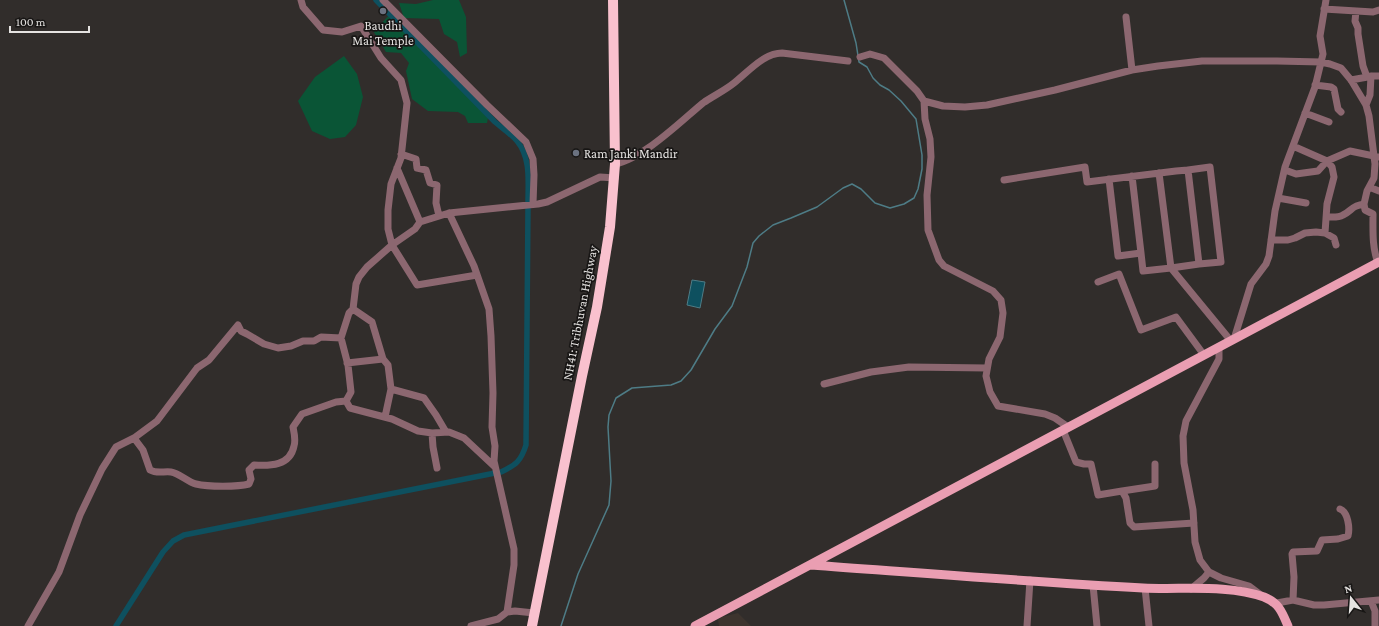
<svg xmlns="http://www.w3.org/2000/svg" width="1379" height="626" viewBox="0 0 1379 626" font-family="'Crimson Pro',serif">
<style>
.built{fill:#3d342e}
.green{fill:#0a5536}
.water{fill:#0e505f;stroke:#4e7c86}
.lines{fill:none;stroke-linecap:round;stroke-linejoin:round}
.stream{stroke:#4e7c86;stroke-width:1.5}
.canal{stroke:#0e505f;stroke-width:5.5}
.minor{stroke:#8c6770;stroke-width:7}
.major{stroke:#ea9eb2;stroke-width:9}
.highway{stroke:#f9c1ce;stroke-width:10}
.worship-dot{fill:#6b7280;stroke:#181615;stroke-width:1.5}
.labels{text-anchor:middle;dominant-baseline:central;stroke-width:3.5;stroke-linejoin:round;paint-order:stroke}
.poi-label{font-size:13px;fill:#e5e3e1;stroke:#181615}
.street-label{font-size:13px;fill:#e5e3e1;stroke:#181615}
</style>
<rect width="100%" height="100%" fill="#312d2b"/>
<path class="built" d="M738 613 751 626H719L718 620 722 617Z"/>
<path class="green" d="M433 0H459L466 17 467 53 460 57 457 42 444 34 439 19 404 18 399 3 416 4Z
M391 13 489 113 487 123H468L465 116 458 112 428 111 412 99 406 71 409 63 401 53 386 52 372 29 378 27Z
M344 56 357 74 363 97 356 125 345 137 330 139 312 131 298 101 315 77Z"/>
<path class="water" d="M692 280 705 282 700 308 687 305Z"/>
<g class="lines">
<path class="stream" d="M561 626 578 574 609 505 611 481 608 427 609 415 616 398 632 388 671 385 681 381 691 370 715 329 732 306 747 267 753 243 759 236 773 225 791 218 817 207 843 188 852 184 861 189 875 203 890 208 904 204 914 198 918 189 922 169V155L916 119 901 101 889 90 880 85 873 78 867 67 859 62 856 43 844 0"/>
<path class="canal" d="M376 0 495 122C502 128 511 134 517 141 531 158 528 181 528 202
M501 472C516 465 521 461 526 445L528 206
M116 626 163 552 173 541 184 535 495 473"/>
<path class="minor" d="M301 0 303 7 323 30 342 32 361 26 381 58 401 80 407 103 401 158 391 184 388 210V229L392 245 417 285 477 275
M383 0 487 105 526 142 533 159 534 175 533 204
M1324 9 1373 12 1379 10
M1356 11 1355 21 1358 28V34L1363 66 1367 77
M1126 17 1132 70
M860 57 870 54 884 58 917 91 924 101 925 119 930 139 931 157 927 195 928 230 939 260 944 266 993 291 1001 300 1003 313 1000 337 989 359 986 376 990 392 998 406 1045 414 1055 418 1068 427
M1351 80 1373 76H1379
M1315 85 1331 87 1334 89 1338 109 1341 112
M924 101 943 106 965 107 987 105 1055 90 1132 70 1158 66 1202 61H1277L1321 62 1330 64 1341 68 1351 80 1366 105 1369 116 1375 164 1374 178 1367 191 1364 204C1351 206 1353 210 1343 215 1338 218 1332 217 1327 217
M1366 105 1370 95 1371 76
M1305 113 1329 122
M1293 146 1327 161 1332 167 1334 177 1327 204 1325 233
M401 154 416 159 417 168 426 170 430 183 437 185 436 203 439 216
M615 164C644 158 680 122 703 103 713 96 724 91 734 83 748 72 764 53 782 53L848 61
M397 168 420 222
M1188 170 1210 167 1221 262 1199 264
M1285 170 1296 174 1318 171 1327 161 1350 151 1379 157
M1109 179 1118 256 1141 253 1132 176
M1004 180 1085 167 1087 182 1176 171 1188 170 1199 264 1171 268 1159 173
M1369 187 1379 191
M1278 198 1306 203
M1364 204 1365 210 1373 214C1373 231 1372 247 1378 263
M449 213 474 266 489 309 491 336 493 393 492 427 495 446 494 461 514 549V565L507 612 515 611 534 613
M1271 240H1288L1295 238 1305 233 1316 232 1325 233 1334 238 1336 245
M1141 253 1143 271 1171 268 1231 341
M1098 282 1119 274 1141 330 1176 317 1204 355
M353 309 372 322 383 359 388 365 391 389 385 417
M341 338 348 365 351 392 346 401 350 408 392 419 418 431 432 433 449 432 464 438 495 467
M1234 339 1251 284 1266 264 1269 256 1275 211 1285 167 1315 87 1323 54 1320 36 1326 0
M1219 347V359L1186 421 1183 436 1184 463 1193 510 1195 542 1200 560 1209 572 1221 578 1249 586 1261 595
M347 363 383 359
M824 384 871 372 909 367 987 368
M391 389 424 398 436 415 446 432
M1063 430 1076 462 1084 464H1091L1098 495 1122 491 1126 498 1130 523 1134 527 1194 523
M432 433 433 447 437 468
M134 438 143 450 150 470C157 474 164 471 171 472 179 473 188 482 196 484 208 487 238 487 249 484L251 479 249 470 254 465C270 466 290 466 294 446 296 440 294 432 293 427L302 414 336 402 346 401
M1122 491 1155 486V464
M1093 585 1097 626
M1145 588 1149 626
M1191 589 1204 578 1209 572
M1293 600 1294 577 1292 554 1293 552 1317 551 1322 540 1338 539 1348 536C1350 528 1348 512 1340 509
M1371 601 1375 611V626
M1277 603 1293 600 1314 605H1324L1379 600
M28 626 59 572 80 515 102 469 116 447 134 438 157 421 197 368 209 360 238 325 241 331 247 334 264 344 278 348 291 346 303 341H314L321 337 341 338 349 313 353 309 356 284 359 277 367 267 392 245 415 229 420 222 449 213 538 204 547 202 600 177 615 178
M471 626 498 619 507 612
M1027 626 1030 580"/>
<path class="major" d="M811 565C921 573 1032 582 1143 588 1181 590 1228 584 1264 597 1279 603 1282 612 1288 626
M695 626 1379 262"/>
<path class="highway" d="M532 626 582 376 597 307 610 227 615 164 613 0"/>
</g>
<g class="worship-dot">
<circle cx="383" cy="11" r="4"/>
<circle cx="576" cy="153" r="4"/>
</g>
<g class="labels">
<g class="poi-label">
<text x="383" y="25">Baudhi<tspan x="383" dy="15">Mai Temple</tspan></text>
<text x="584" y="153" text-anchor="start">Ram Janki Mandir</text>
</g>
<g class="street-label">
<text transform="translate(580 313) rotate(-79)">NH41: Tribhuvan Highway</text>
</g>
</g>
<g transform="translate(1351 598) rotate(343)" stroke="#181615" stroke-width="3" paint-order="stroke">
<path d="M0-3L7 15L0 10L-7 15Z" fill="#e5e3e1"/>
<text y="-6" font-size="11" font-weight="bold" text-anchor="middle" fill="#e5e3e1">N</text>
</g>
<path d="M10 26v6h79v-6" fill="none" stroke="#e5e3e1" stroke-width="2"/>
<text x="16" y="26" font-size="12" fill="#e5e3e1" stroke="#181615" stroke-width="3" paint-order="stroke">100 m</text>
</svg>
